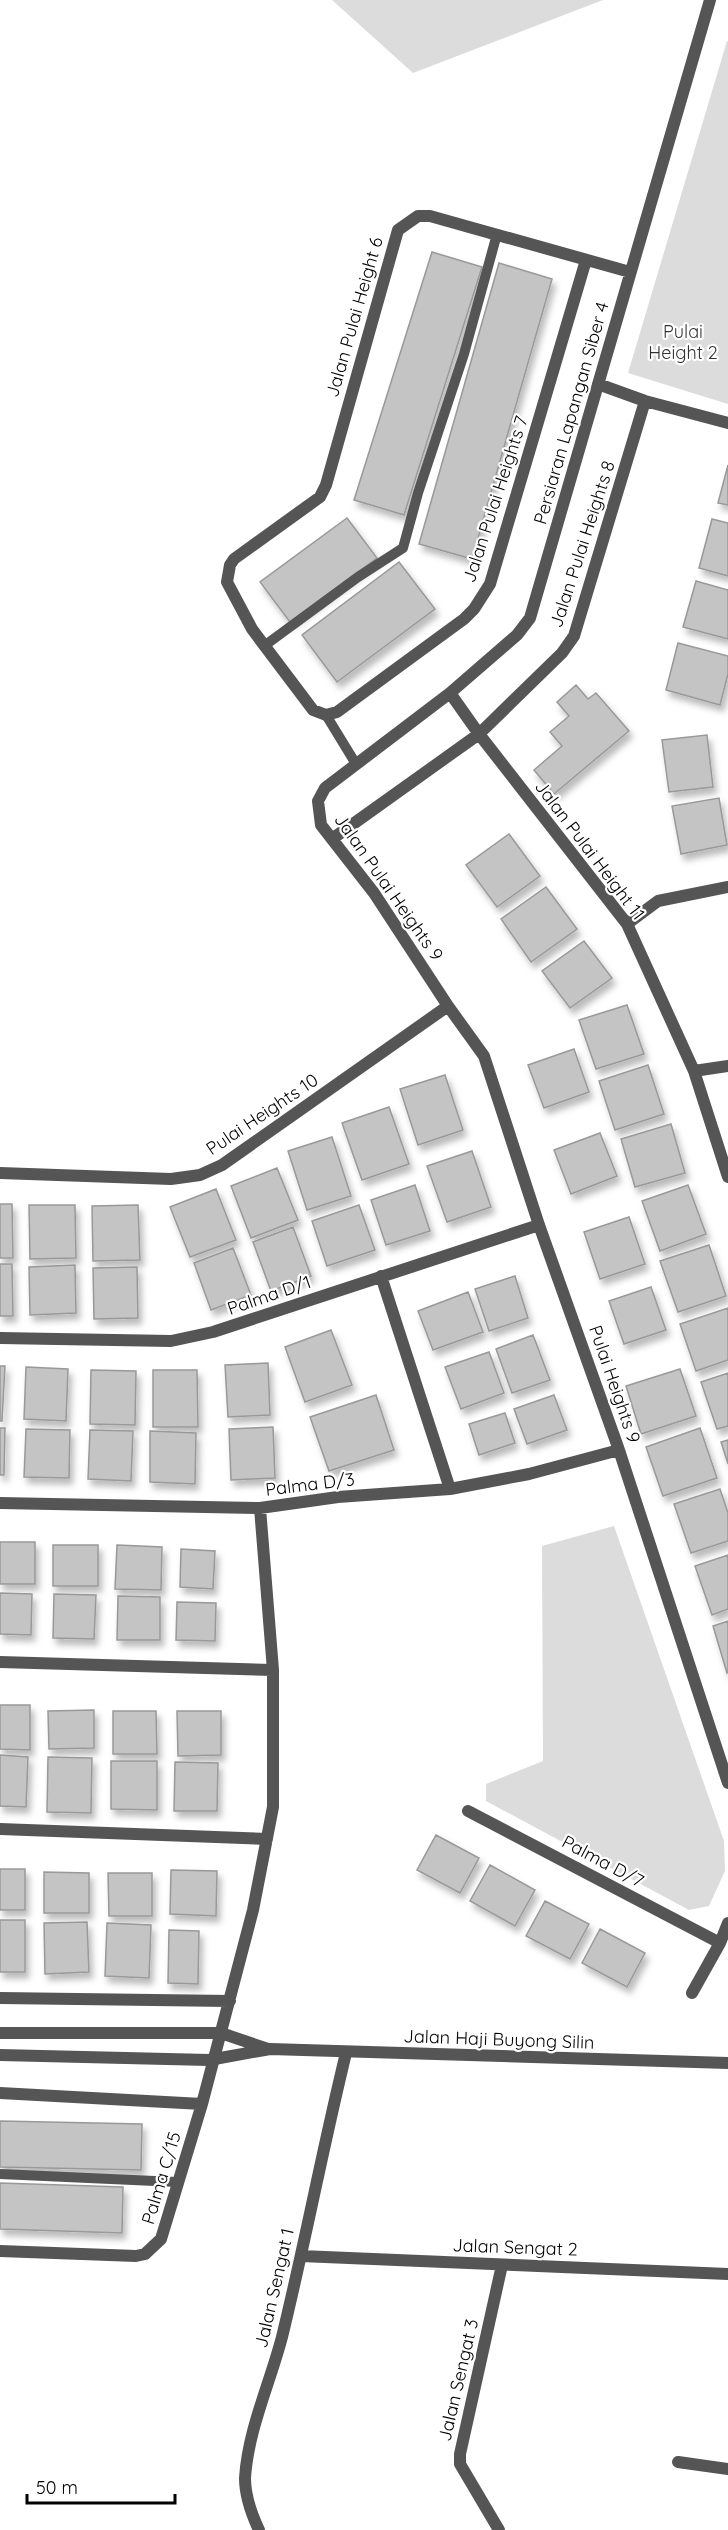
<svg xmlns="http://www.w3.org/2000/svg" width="728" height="2530" viewBox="0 0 728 2530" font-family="Quicksand,sans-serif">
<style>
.green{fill:#dcdcdc}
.building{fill:#c4c4c4;stroke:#999;stroke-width:1.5;filter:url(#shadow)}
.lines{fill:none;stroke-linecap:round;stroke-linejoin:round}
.service{stroke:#555;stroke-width:10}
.minor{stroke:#555;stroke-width:12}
.tertiary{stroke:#555;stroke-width:12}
.labels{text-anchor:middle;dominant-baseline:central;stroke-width:4.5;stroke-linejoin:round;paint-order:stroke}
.street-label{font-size:18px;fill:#000;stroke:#fff}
.park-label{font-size:18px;fill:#333;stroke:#fff}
</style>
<defs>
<filter id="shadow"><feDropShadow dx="3.5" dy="6" stdDeviation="3" flood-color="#0004"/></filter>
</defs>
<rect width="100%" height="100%" fill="#fff"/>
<path class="green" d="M332 0H603L413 73Z
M727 41H728V404L628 373Z
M614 1526 724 1841 725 1871 709 1906 689 1910 486 1801V1784L543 1761 542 1546Z"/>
<path class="building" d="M432 252 482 267 404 515 354 500Z
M499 263 552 279 472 559 419 544Z
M728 465V505L718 503Z
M347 518 377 558 290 622 260 582Z
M712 519 728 523V576L699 568Z
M399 562 435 609 337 682 302 635Z
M696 581 728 590V639L683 627Z
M678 643 728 656V674L720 705 666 690Z
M576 685 588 699 596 693 629 731 554 794 534 770 562 746 550 732 569 716 557 702Z
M707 735 713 787 669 792 662 740Z
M719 798 727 845 681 854 672 806Z
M509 834 540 876 497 907 466 865Z
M546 887 577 929 531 962 501 919Z
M584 941 612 978 570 1008 542 971Z
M627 1005 644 1054 596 1069 579 1020Z
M574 1049 589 1092 544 1108 528 1065Z
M648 1065 664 1114 615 1130 599 1081Z
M445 1075 463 1130 418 1145 400 1089Z
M389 1107 409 1164 362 1180 342 1123Z
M671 1124 685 1173 635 1187 621 1139Z
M600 1133 617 1176 571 1194 554 1150Z
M332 1137 351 1196 307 1210 288 1151Z
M472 1151 491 1207 447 1222 427 1166Z
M277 1168 298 1220 251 1238 231 1186Z
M415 1185 430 1231 386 1245 371 1200Z
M688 1185 706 1234 660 1251 642 1201Z
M216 1189 236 1240 190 1257 170 1207Z
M0 1204H12L13 1258H0Z
M29 1205H75L76 1258 30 1259Z
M138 1205 140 1260 93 1261 92 1206Z
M359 1205 375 1250 327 1266 312 1221Z
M629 1217 645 1264 600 1279 584 1232Z
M293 1227 311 1276 271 1291 253 1242Z
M709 1245 726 1296 678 1312 660 1261Z
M233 1248 251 1295 211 1310 194 1263Z
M0 1264H12L13 1316H0Z
M75 1265 76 1313 30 1315 29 1267Z
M137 1267 138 1318 94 1319 93 1268Z
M515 1276 528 1318 489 1331 475 1289Z
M651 1287 666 1330 624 1344 609 1301Z
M468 1292 483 1332 433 1350 418 1311Z
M728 1308V1360L696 1371 680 1324Z
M331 1330 352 1385 305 1402 285 1347Z
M533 1335 550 1380 512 1393 496 1349Z
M489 1352 504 1393 461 1409 445 1367Z
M268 1363 270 1415 228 1417 225 1365Z
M0 1366H5L2 1421H0Z
M26 1367 68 1369 66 1421 24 1419Z
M680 1369 696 1416 641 1434 626 1386Z
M91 1370 136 1371 135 1425 90 1424Z
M153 1370H197L198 1427H153Z
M728 1373V1426L717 1429 701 1382Z
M376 1395 394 1450 329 1471 310 1417Z
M554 1395 567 1430 527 1444 514 1409Z
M505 1413 515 1443 479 1455 469 1424Z
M273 1427 275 1478 231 1480 229 1429Z
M0 1428H5L4 1475H0Z
M700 1428 717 1478 663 1496 646 1447Z
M26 1429 70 1430 69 1478 24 1477Z
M90 1430 133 1431 131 1481 88 1479Z
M150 1431 196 1433 195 1484 150 1482Z
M728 1440V1464L721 1442Z
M720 1489 728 1513V1541L691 1553 674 1504Z
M0 1542H35V1584H0Z
M53 1545H98V1586H53Z
M117 1545 162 1547 161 1590 115 1589Z
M181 1549 215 1551 213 1589 180 1587Z
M728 1555V1609L712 1615 695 1566Z
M0 1593 32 1594 31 1635 0 1634Z
M54 1594 96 1595 94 1639 53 1638Z
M118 1596 160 1597V1640H117Z
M177 1602 216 1603 215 1641 176 1640Z
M728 1621V1672L727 1673 713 1626Z
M0 1705H30V1750L0 1749Z
M94 1710V1748L49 1749 48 1711Z
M113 1711H156L157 1754H113Z
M177 1711H221V1755L178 1756Z
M0 1755 28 1757 26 1807 0 1806Z
M48 1757 92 1758 91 1813 47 1812Z
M111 1761H157V1810L111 1809Z
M175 1762 218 1763 217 1811H174Z
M436 1835 479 1858 460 1893 417 1870Z
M490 1865 535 1890 515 1926 470 1901Z
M0 1869H25V1910H0Z
M171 1870 217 1871 216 1916 170 1914Z
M44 1872 89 1873V1913H44Z
M108 1873H152V1916H109Z
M545 1901 589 1924 570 1959 526 1936Z
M0 1920H25V1972H0Z
M87 1922 89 1972 45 1974 44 1923Z
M107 1923 151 1925 149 1978 105 1976Z
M600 1929 645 1953 627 1987 582 1963Z
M169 1930 199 1931 198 1984 168 1983Z
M0 2121 142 2124 141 2170 0 2167Z
M0 2183 123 2187 122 2233 0 2229Z"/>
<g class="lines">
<path class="service" d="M264 646 358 577 403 548 418 493 464 354 497 234
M326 715 356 764
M0 2174 177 2182"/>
<path class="minor" d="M710 0 530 618 517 635 450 693 325 788 318 801 321 825 374 893 448 1006 484 1056 539 1225 619 1450 728 1783
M586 260 490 584 474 609 464 619 337 712 326 715 313 710 252 629 227 582 230 565 234 559 320 497 326 485 398 230 418 216H430L630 272
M598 384 645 401 728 423
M450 693 479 734 627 924 694 1071 728 1177
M332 839 479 734 562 653 574 636 645 401
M627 924 658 901 728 887
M694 1071 728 1066
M0 1173 171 1179 200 1175 222 1165 448 1006
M381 1276 450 1489
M0 1338 171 1341 213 1332 539 1225
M0 1503 260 1508 338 1497 450 1489 529 1474 619 1450
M0 1662 273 1670
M468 1811 720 1943
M0 1829 267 1839
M692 1993 720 1943 728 1923
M0 1998 230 2001
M0 2093 202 2104 253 1910 273 1807V1670L260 1508
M0 2251 136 2256 145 2254 161 2239 202 2104
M301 2256 728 2274
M678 2462 728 2469
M259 2530C251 2513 245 2496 245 2478 248 2430 270 2383 282 2337 305 2243 323 2147 346 2053
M499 2530 460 2464V2454L502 2265"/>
<path class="tertiary" d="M0 2033H221L268 2049
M0 2055 209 2060 270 2049 728 2063"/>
</g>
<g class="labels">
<g class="street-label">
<text transform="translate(354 317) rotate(-74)">Jalan Pulai Height 6</text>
<text transform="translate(571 413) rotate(-74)">Persiaran Lapangan Siber 4</text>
<text transform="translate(495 499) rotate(-72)">Jalan Pulai Heights 7</text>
<text transform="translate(582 544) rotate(-72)">Jalan Pulai Heights 8</text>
<text transform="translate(590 850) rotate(53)">Jalan Pulai Height 11</text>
<text transform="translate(389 887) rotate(55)">Jalan Pulai Heights 9</text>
<text transform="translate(262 1114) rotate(-34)">Pulai Heights 10</text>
<text transform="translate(269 1295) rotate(-19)">Palma D/1</text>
<text transform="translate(615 1384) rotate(71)">Pulai Heights 9</text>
<text transform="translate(310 1484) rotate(-7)">Palma D/3</text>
<text transform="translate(603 1861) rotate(28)">Palma D/7</text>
<text transform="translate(499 2039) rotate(2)">Jalan Haji Buyong Silin</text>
<text transform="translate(161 2178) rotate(-73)">Palma C/15</text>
<text transform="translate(515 2247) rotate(2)">Jalan Sengat 2</text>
<text transform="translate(274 2288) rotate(-77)">Jalan Sengat 1</text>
<text transform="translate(458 2380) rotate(-77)">Jalan Sengat 3</text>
</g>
<g class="park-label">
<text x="683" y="331">Pulai<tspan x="683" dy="21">Height 2</tspan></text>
</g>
</g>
<path d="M27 2494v9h148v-9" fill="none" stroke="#000000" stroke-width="3"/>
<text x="36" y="2494" font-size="18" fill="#000000" stroke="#ffffff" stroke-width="4.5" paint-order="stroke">50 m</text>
</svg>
